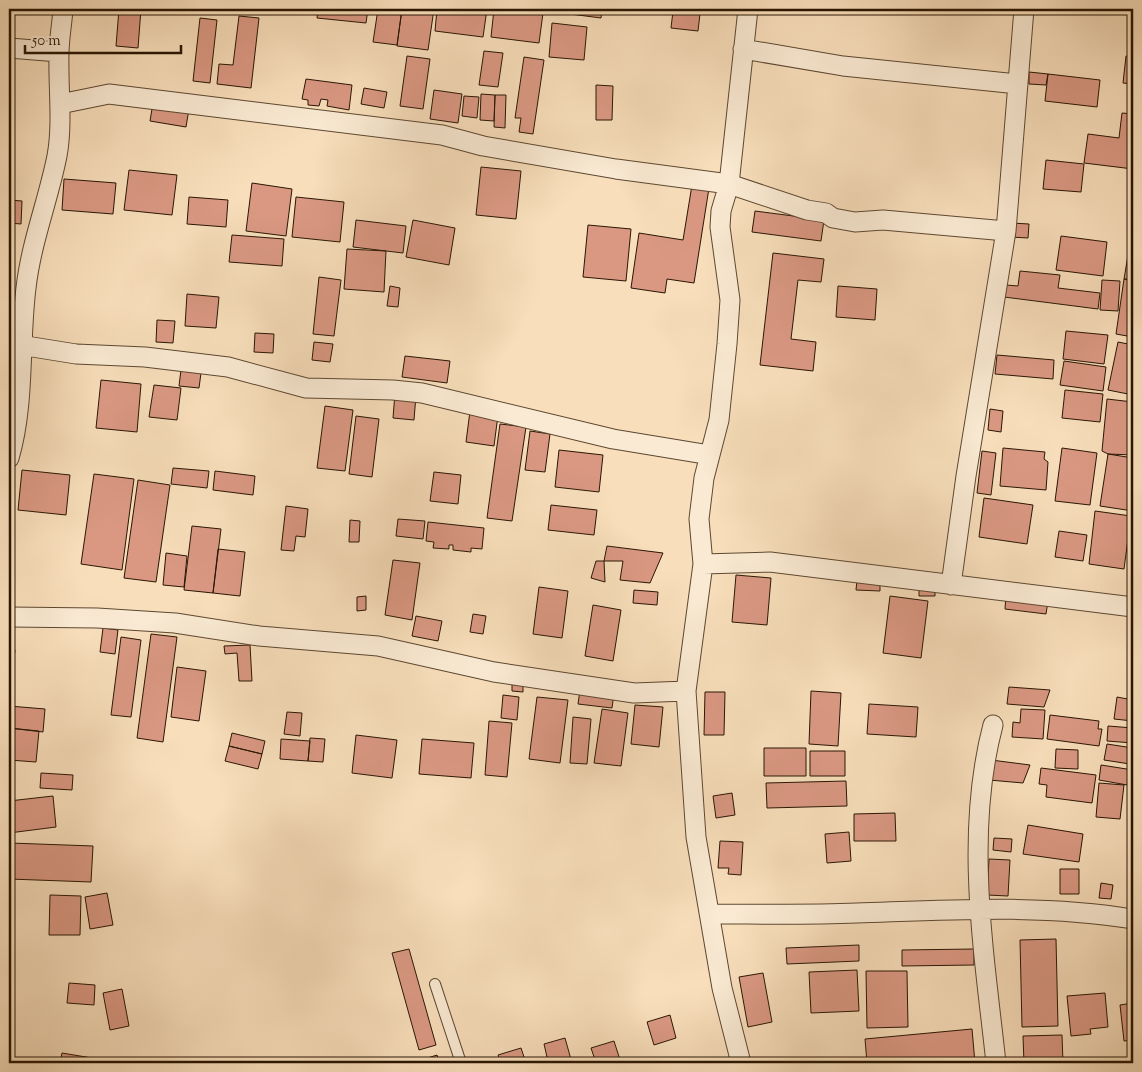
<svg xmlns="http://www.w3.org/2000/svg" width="1142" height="1072" viewBox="0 0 1142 1072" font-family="'Sorts Mill Goudy',serif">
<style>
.building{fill:#da9883;stroke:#291603}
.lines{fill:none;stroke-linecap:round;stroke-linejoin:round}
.lane-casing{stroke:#5d4831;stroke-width:12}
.street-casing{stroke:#5d4831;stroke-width:21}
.lane{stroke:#faead3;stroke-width:10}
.street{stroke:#faead3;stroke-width:19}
</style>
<rect width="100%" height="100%" fill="#f8debb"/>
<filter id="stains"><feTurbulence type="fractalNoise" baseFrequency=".004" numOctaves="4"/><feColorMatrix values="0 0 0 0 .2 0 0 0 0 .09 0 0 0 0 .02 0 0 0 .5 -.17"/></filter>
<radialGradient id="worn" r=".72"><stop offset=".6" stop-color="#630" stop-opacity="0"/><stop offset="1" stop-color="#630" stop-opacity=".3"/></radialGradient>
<path class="building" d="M119 9H141L138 48 116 46Z
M275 9H311L310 13Z
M318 9H368L366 23 317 18Z
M378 9H402L397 45 373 42Z
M402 9H434L428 50 397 46Z
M437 9H487L483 37 435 31Z
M494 9 543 13 539 43 491 37Z
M556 9H602L601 18 555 12Z
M673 11 700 14 698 31 671 28Z
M239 16 259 18 251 88 217 84 219 64 233 65Z
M200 18 217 20 210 83 193 81Z
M552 23 587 27 584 60 549 57Z
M484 51 503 53 498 87 479 85Z
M407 56 430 59 423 109 400 106Z
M1126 56 1133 57V84L1123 83Z
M524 57 544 60 533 134 519 132 521 118H515Z
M1029 72 1048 74 1046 85 1029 84Z
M1048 74 1100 80 1097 107 1045 101Z
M306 79 352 85 349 110 327 106 328 100 321 99 319 106 308 105V100L302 99Z
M596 85 613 86 612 120H596Z
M364 88 387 92 384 108 361 104Z
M434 90 462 94 458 123 430 119Z
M481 94 495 95 494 121 480 120Z
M495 95H506L505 128 494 127Z
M464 96 479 97 477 118 462 116Z
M153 103 189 109 186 127 150 121Z
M1122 113 1133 114V169L1084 163 1088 134 1119 138Z
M1046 160 1084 164 1081 192 1043 189Z
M481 167 521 171 516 219 476 215Z
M129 170 177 175 172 215 124 210Z
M64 179 116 183 113 214 62 210Z
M252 183 292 189 286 236 246 231Z
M692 185 709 188 694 283 667 279 665 293 631 288 639 233 683 240Z
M189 197 228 200 226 227 187 224Z
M296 197 344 202 340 242 292 237Z
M9 200 22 201 21 224 9 223Z
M755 211 824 220 821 241 752 232Z
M356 220 406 226 403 253 353 247Z
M413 220 455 228 449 265 406 257Z
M1011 223 1029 224 1028 238 1010 237Z
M588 225 631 229 626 281 583 277Z
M1133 226V280L1124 279Z
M232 235 284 239 282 266 229 262Z
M1061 236 1107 242 1103 276 1056 270Z
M347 249 386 251 384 292 344 289Z
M773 253 824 259 821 282 798 280 791 339 816 342 813 371 760 365Z
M1020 271 1060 275 1058 288 1100 293 1098 309 1004 297 1006 285 1018 286Z
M319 277 341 280 334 336 313 334Z
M1124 279 1133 280V337L1116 334Z
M1102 280 1120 281 1118 311 1100 310Z
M390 286 400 288 398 307 387 306Z
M838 286 877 289 875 320 836 317Z
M187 294 219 297 216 328 185 326Z
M157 320 175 321 173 343 156 342Z
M1066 331 1108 335 1104 364 1063 359Z
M255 333 274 334 273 353 254 352Z
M314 342 333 344 330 362 312 360Z
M1118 342 1133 345V395L1108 390Z
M997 355 1054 360 1053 379 995 374Z
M405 356 450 361 447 383 402 377Z
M1064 361 1106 367 1103 391 1060 385Z
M181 370 201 373 199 388 179 386Z
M101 380 141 384 137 432 96 428Z
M154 385 181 388 177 420 149 417Z
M1065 390 1103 394 1100 422 1062 418Z
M395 393 416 395 414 420 393 418Z
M1107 399 1133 402V455L1108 454 1102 451Z
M325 406 353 410 345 471 317 468Z
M990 409 1003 411 1001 432 988 430Z
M470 411 498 415 494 446 466 442Z
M356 416 379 419 372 477 349 474Z
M500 424 526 427 512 521 487 518Z
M530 431 550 434 545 472 525 470Z
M1003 448 1045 452 1044 459 1048 462 1046 490 1000 486Z
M1062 448 1097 453 1090 505 1055 501Z
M559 450 603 455 599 492 555 487Z
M982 451 996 453 991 495 977 493Z
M1108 454 1133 458V511L1100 506Z
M173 468 209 471 207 488 171 484Z
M22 470 70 475 66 515 18 510Z
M215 471 255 476 253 495 213 490Z
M434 472 461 475 458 504 430 501Z
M94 474 134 479 122 570 81 564Z
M138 480 170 485 156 582 124 578Z
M984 498 1033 505 1027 544 979 537Z
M551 505 597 510 594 535 548 530Z
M286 506 308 509 305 537 296 536 294 551 281 550Z
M1095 511 1131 516 1124 569 1089 564Z
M398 519 425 521 423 539 396 536Z
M350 520 360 521 359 542H349Z
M428 522 484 528 482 549 471 548V552L453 550V545H449V549L433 548 434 542 426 541Z
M192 526 221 529 213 593 184 590Z
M1059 531 1087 535 1083 561 1055 557Z
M607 546 663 553 650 583 620 580 623 561H604Z
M218 549 245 552 240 596 213 593Z
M166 553 187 556 184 587 163 585Z
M393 560 420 563 412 620 385 615Z
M596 561H604L605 582 591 578Z
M736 575 771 578 767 625 732 622Z
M857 580 880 581V591L856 590Z
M919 586H935V596H919Z
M539 587 568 591 562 638 533 634Z
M634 590 658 592 657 605 633 603Z
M1006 595 1048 601 1046 614 1005 609Z
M366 596V610L357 611V597Z
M890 596 928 601 921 658 883 653Z
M593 605 621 610 613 661 585 656Z
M473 614 486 616 483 634 470 632Z
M416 616 442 621 438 641 412 636Z
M103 628 118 630 115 654 100 652Z
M151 634 177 637 163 742 137 738Z
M121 637 141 640 131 717 111 715Z
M250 645 252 681H239L237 653 225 654 224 646Z
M9 649 15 650 12 675 9 674Z
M177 667 206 671 199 721 171 717Z
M512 680H523V692L512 691Z
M1009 687 1050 690 1044 707 1007 704Z
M580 690 614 693 612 708 578 704Z
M811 691 841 693 838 746 809 744Z
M705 692H725L724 735H704Z
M503 695 519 697 517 720 501 718Z
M537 697 568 700 560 763 529 759Z
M1117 697 1133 700V721L1114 719Z
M869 704 918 707 916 737 867 734Z
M635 705 663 707 659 747 631 744Z
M9 706 45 709 43 732 9 728Z
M602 709 628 713 621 766 594 763Z
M1021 709 1045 710 1043 739 1012 737 1013 722 1020 723Z
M287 712 302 713 300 736 284 734Z
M1050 715 1099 721 1098 729H1102L1099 746 1047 739Z
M573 717 591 719 587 764 570 763Z
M489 721 512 723 507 777 485 775Z
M1108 726 1133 728V743L1107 741Z
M9 728 39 731 36 762 9 760Z
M232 733 265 741 262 754 229 746Z
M356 735 397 740 392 778 352 773Z
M310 738 325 739 323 762 308 761Z
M281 739 310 741 308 761 280 759Z
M422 739 474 743 471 778 419 774Z
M1107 744 1133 748 1130 764 1104 760Z
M229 746 262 754 258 769 225 761Z
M764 748H806V776H764Z
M1056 749 1078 750V769L1055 768Z
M810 751H845V776H810Z
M991 760 1030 765 1023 783 989 780Z
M1101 765 1133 770V786L1099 780Z
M1041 768 1096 775 1092 803 1046 797 1047 785 1039 784Z
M41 773 73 775 72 790 40 788Z
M846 781 847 806 767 808 766 783Z
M1099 783 1124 785 1120 819 1096 817Z
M732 793 735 815 716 818 713 796Z
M53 796 56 827 9 833V801Z
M895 813 896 841H854V814Z
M1028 825 1083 834 1079 862 1023 854Z
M849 832 851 861 827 863 825 834Z
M994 838 1012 839 1011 852 993 850Z
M720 841 743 842 741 875 728 874 729 868H718Z
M10 843 93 846 91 882 9 879Z
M989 859 1010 860 1008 896 987 895Z
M1060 869H1079V894H1060Z
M1101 883 1113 885 1111 899 1099 898Z
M107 893 113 925 90 929 85 897Z
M50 895 81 896 80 935H49Z
M1056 939 1058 1026 1022 1027 1020 940Z
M859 945V961L787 964 786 948Z
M409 949 436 1045 419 1050 392 953Z
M974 949V965L902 966V950Z
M857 970 859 1011 811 1013 809 972Z
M866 971H907L908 1027 867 1028Z
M763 973 772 1022 748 1027 739 977Z
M69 983 95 985 94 1005 67 1003Z
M122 989 129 1026 110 1030 103 993Z
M1105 993 1108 1027 1090 1029 1091 1034 1071 1036 1067 996Z
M1133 1003V1040L1124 1041 1120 1005Z
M670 1015 676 1038 654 1045 647 1022Z
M972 1029 975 1063H867L865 1039Z
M1062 1035 1063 1063H1024L1023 1036Z
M565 1038 572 1063H526L547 1057 544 1044Z
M614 1041 621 1063H596L591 1048Z
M521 1048 526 1063H501L498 1055Z
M62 1053 92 1058 91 1063H60Z
M437 1055 440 1063H416L415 1062Z"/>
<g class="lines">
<g class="lane-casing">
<path id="lane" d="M435 984 461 1063"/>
</g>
<g class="street-casing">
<path id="street" d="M9 48 59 52
M743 49 843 66 1018 84
M60 104 109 94 442 135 483 146 616 169 729 184 807 210 826 213 833 218 855 222 883 220 1006 231
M20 345 76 354 145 357 228 367 306 388 393 390 422 393 613 439 710 455
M9 458C25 404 19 344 26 288 31 243 48 201 57 156 63 123 58 88 59 54 59 39 62 24 63 9
M703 564 770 562 1133 607
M951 585 966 476 1006 231 1024 9
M9 617 97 618 175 623 259 636 378 646 494 672 634 693 686 691
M993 725C964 835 984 952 996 1063
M710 914C759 914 808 915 857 913 949 910 1042 904 1133 919
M741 1063 722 988 696 837 686 691 703 564 699 519 704 478 719 420 727 344 730 300 720 227 721 211 729 184 748 9"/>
</g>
<use href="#lane" class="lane"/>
<use href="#street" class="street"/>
</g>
<rect width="1142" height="1072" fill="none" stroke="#f8debb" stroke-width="30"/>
<rect x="10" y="10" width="1122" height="1052" fill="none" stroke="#291603" stroke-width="2.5"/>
<rect x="15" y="15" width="1112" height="1042" fill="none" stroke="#291603"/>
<path d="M25 45v8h156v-8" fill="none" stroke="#291603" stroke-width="2.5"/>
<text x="32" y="45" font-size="15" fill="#291603" stroke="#faead3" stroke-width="4" paint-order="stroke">50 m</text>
<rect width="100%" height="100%" filter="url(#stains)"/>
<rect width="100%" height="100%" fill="url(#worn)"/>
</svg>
